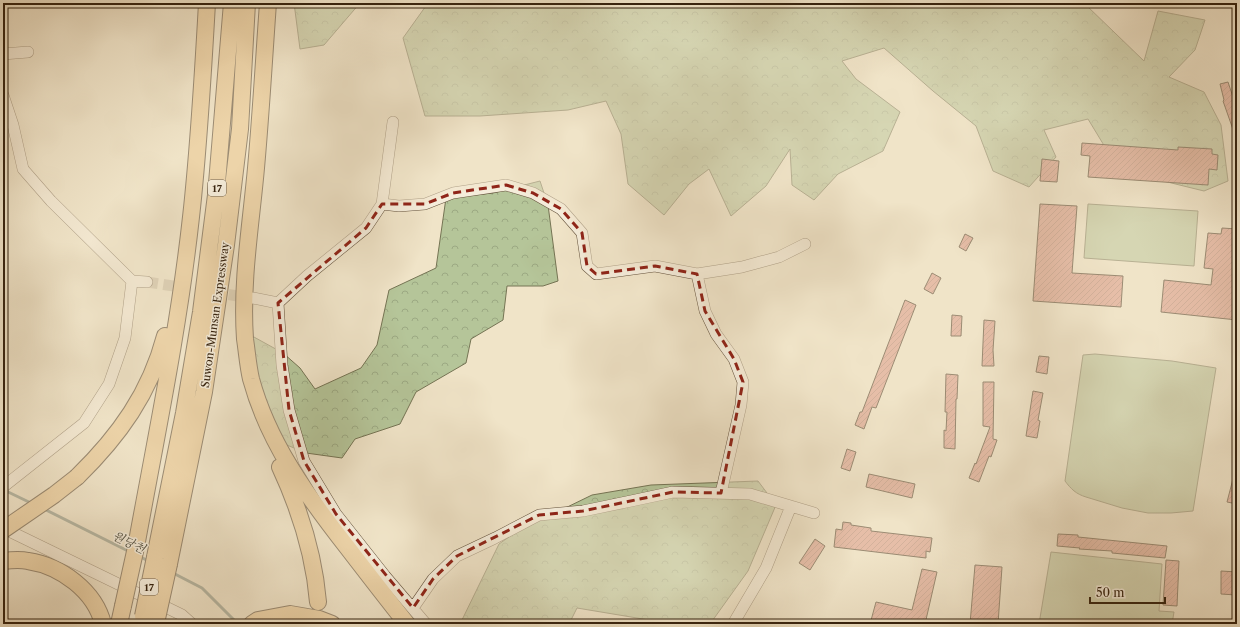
<svg xmlns="http://www.w3.org/2000/svg" width="1240" height="627" viewBox="0 0 1240 627" font-family="'Libre Caslon Text','Noto Serif KR',serif">
<style>
.forest{fill:url(#forest-crowns);stroke:#757454}
.pitch{fill:#b5c599;stroke:#757454}
.lines{fill:none;stroke-linecap:round;stroke-linejoin:round}
.stream{stroke:#728073;stroke-width:3}
.building{fill:url(#building-hatch);stroke:#35220e}
.minor-tunnel{stroke:#cbbda3;stroke-width:11;stroke-dasharray:11 5.5;stroke-linecap:butt}
.minor-casing{stroke:#64523c;stroke-width:12}
.highway-casing{stroke:#35220e;stroke-width:18}
.minor{stroke:#f5eddb;stroke-width:11}
.highway{stroke:#e8c284;stroke-width:16}
.highway-bridge-casing{stroke:#35220e;stroke-width:18;stroke-linecap:butt}
.highway-bridge{stroke:#e8c284;stroke-width:16}
.marked{fill:none;stroke:#8f2418;stroke-width:3;stroke-dasharray:8 5;stroke-linejoin:round}
.labels{text-anchor:middle;dominant-baseline:central;stroke-width:3;stroke-linejoin:round;paint-order:stroke}
.shield{fill:#f5eddb;stroke:#6f5f4c;stroke-width:1}
.shield-label{font-size:10px;font-weight:bold;fill:#35220e}
.street-label{font-size:11px;fill:#35220e;stroke:#f5eddb}
.water-label{font-size:12px;font-style:italic;fill:#535141;stroke:#f5eddb}
</style>
<defs>
<pattern id="forest-crowns" width="20" height="18" patternUnits="userSpaceOnUse"><rect width="20" height="18" fill="#b5c599"/><path d="M2 6a3 3 0 1 1 6 0M12 15a3 3 0 1 1 6 0" fill="none" stroke="#9ca983"/></pattern>
<pattern id="building-hatch" width="6" height="6" patternUnits="userSpaceOnUse"><rect width="6" height="6" fill="#d99180"/><path d="M-1 1l2-2M0 6l6-6M5 7l2-2" fill="none" stroke="#b17667"/></pattern>
</defs>
<rect width="100%" height="100%" fill="#f0e4c8"/>
<filter id="stains"><feTurbulence type="fractalNoise" baseFrequency=".005" numOctaves="4"/><feColorMatrix values="0 0 0 0 .2 0 0 0 0 .09 0 0 0 0 .02 0 0 0 .5 -.17"/></filter>
<radialGradient id="worn" r=".72"><stop offset=".6" stop-color="#630" stop-opacity="0"/><stop offset="1" stop-color="#630" stop-opacity=".3"/></radialGradient>
<path class="forest" d="M294 3H360L324 45 300 49Z
M428 3H1075L1086 5 1144 61 1158 11 1205 20 1195 50 1169 77 1204 92 1221 125 1228 181 1204 191 1147 177 1108 152 1088 119 1044 130 1056 157 1029 187 993 171 976 126 933 91 884 48 842 61 856 79 900 112 883 151 838 174 814 200 792 185 790 149 766 186 731 216 709 169 689 184 664 215 628 184 621 134 606 101 568 110 480 116H425L403 38Z
M540 181 548 205 558 281 543 286H507L503 320 471 339 466 363 416 392 400 424 355 439 342 458 306 453 282 443 265 407 243 331 283 353 300 368 315 389 361 368 377 345 389 290 436 268 446 198 493 193Z
M758 481 776 505 748 571 710 624H673L577 608 569 624H460L499 544 516 532 592 495 651 485Z"/>
<path class="pitch" d="M1088 204 1198 211 1194 266 1084 258Z
M1095 354 1172 361 1216 368 1193 511 1171 513H1148L1122 508 1086 497C1076 494 1071 489 1065 481L1083 355Z
M1051 552 1162 564 1159 611 1174 612 1172 624H1039Z"/>
<g class="lines">
<path class="stream" d="M4 490 33 504
M44 509 130 552
M139 556 150 562
M173 573 202 588 238 624"/>
</g>
<path class="building" d="M1228 82 1233 97 1237 96V138H1236L1223 101 1224 100 1220 84Z
M1082 143 1178 150V147L1212 149V154L1218 155 1217 170 1209 169 1208 185 1088 177 1090 156 1081 155Z
M1042 159 1059 161 1057 182 1040 181Z
M1040 204 1077 206 1072 273 1123 276 1121 307 1033 301Z
M1222 228 1237 229V320L1161 312 1164 280 1211 285 1213 269 1204 268 1208 233 1221 234Z
M965 234 973 238 966 251 959 247Z
M932 273 941 278 933 294 924 289Z
M905 300 916 305 876 408 872 407 864 429 855 425 860 412H862Z
M952 315 962 316 961 336H951Z
M984 320 995 321 993 350 994 366H982Z
M1039 356 1049 357 1047 374 1036 372Z
M946 374 958 375 957 399H956L955 449 944 448V430L946 431 947 412H945Z
M983 382H994L993 439 997 440 991 457 989 456 979 482 969 478 975 463 976 464 990 427 983 426Z
M1033 391 1043 393 1038 420 1040 421 1037 438 1026 436Z
M847 449 856 452 850 471 841 468Z
M869 474 915 484 912 498 866 487Z
M1234 475H1237V504L1227 502Z
M843 522 851 523V525L871 528V531L932 538 930 552 926 551V558L834 547 836 529 842 530Z
M1058 534 1078 535V537L1167 546 1165 558 1112 553V551L1079 549 1080 548 1057 546Z
M815 539 825 546 810 570 799 563Z
M1166 560 1179 561 1177 606 1163 605Z
M975 565 1002 567 998 624H970Z
M922 569 937 572 925 624H870L876 602 912 610Z
M1221 571 1237 572 1236 595 1221 594Z"/>
<g class="lines">
<path class="minor-tunnel" d="M147 282 251 298"/>
<g class="minor-casing">
<path id="minor" d="M3 54 28 52
M3 95 13 125 23 169 51 201 132 281 147 282
M382 204 399 206 425 204 453 193 506 185 533 193 561 209 582 233 587 266 596 274 655 266 697 274 742 267 779 257 805 244
M697 274 705 311 716 334 734 359 743 382 741 405 721 493
M253 298 278 303 282 365 289 410 304 461 336 514 385 576 426 624
M278 303 307 276 366 228 382 204 393 122
M3 487 84 423 109 384 125 338 132 281
M3 528 182 615 192 624
M413 608 433 579 457 556 495 538 539 515 583 511 631 501 673 492 750 494 814 513
M733 624 766 568 791 506"/>
</g>
<g class="highway-casing">
<path id="highway" d="M268 3C264 58 261 113 256 168 251 224 241 282 245 339 247 352 248 366 251 379 268 442 307 496 347 547 367 573 387 599 407 624
M280 467C300 510 314 554 318 602
M77 477C119 436 150 393 165 336
M136 547C156 437 179 327 191 217 199 146 203 74 207 3
M155 557 184 413 201 312 216 195 232 3
M3 561C11 560 20 559 28 561 61 566 95 591 103 624
M169 564 204 392 226 245 240 129 247 3
M119 624 123 606
M252 624 258 620 290 614 319 619 332 624"/>
</g>
<use href="#minor" class="minor"/>
<use href="#highway" class="highway"/>
<g class="highway-bridge-casing">
<path id="highway-bridge" d="M3 530 54 495 77 477
M123 606 136 547
M143 616 155 557
M156 623 169 564"/>
</g>
<use href="#highway-bridge" class="highway-bridge"/>
</g>
<path d="M0 0H1240V627H0ZM506 185 533 193 561 209 582 233 587 266 596 274 655 266 697 274 705 311 734 359 743 382 721 493 673 492 583 511 539 515 457 556 433 579 413 608 336 514 304 461 289 410 278 303 366 228 382 204H425L453 193Z" fill="#f0e4c8" fill-opacity=".55" fill-rule="evenodd"/>
<path class="marked" d="M506 185 533 193 561 209 582 233 587 266 596 274 655 266 697 274 705 311 734 359 743 382 721 493 673 492 583 511 539 515 457 556 433 579 413 608 336 514 304 461 289 410 278 303 366 228 382 204H425L453 193Z"/>
<g class="labels">
<g class="shield">
<rect x="208" y="180" width="18" height="16" rx="3"/>
<rect x="140" y="579" width="18" height="16" rx="3"/>
</g>
<g class="shield-label">
<text x="217" y="188">17</text>
<text x="149" y="587">17</text>
</g>
<g class="street-label">
<text transform="translate(215 315) rotate(-82)">Suwon-Munsan Expressway</text>
</g>
<g class="water-label">
<text transform="translate(129 542) rotate(26)">원당천</text>
</g>
</g>
<rect width="1240" height="627" fill="none" stroke="#f0e4c8" stroke-width="16"/>
<rect x="4" y="4" width="1232" height="619" fill="none" stroke="#35220e" stroke-width="2"/>
<rect x="8" y="8" width="1224" height="611" fill="none" stroke="#35220e"/>
<path d="M1090 597v6h75v-6" fill="none" stroke="#35220e" stroke-width="2"/>
<text x="1096" y="597" font-size="12" fill="#35220e" stroke="#f5eddb" stroke-width="3" paint-order="stroke">50 m</text>
<rect width="100%" height="100%" filter="url(#stains)"/>
<rect width="100%" height="100%" fill="url(#worn)"/>
</svg>
